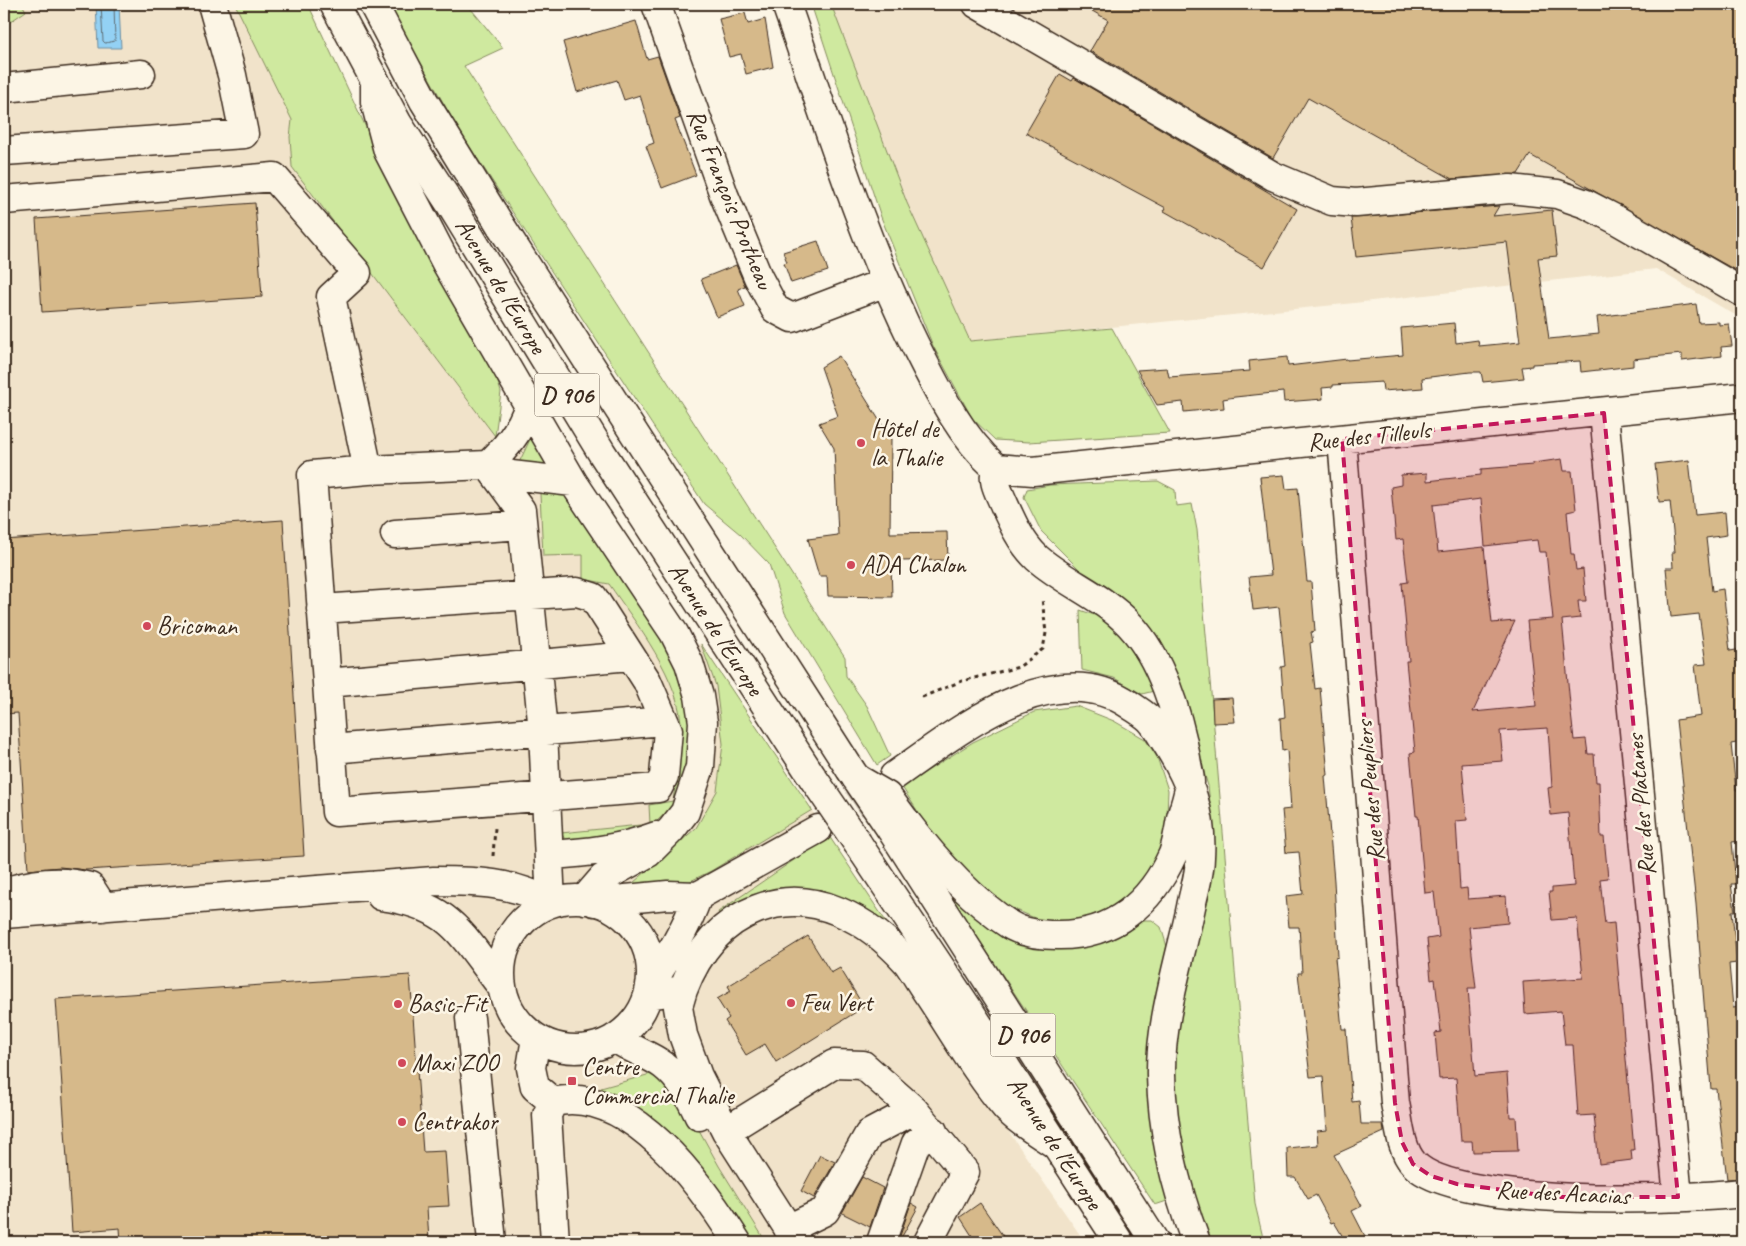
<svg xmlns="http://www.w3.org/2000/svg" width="1746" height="1246" viewBox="0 0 1746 1246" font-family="Caveat,sans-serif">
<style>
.built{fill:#f1e3ca}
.green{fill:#cfe99f;stroke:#858a5e}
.water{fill:#93d1f4;stroke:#708e9e}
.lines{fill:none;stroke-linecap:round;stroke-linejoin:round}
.shore{stroke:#5e6d74;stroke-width:1}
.building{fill:#d6b98a;stroke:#3b2a1e;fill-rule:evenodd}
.minor-tunnel{stroke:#d5ccbd;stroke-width:28;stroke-dasharray:28 14;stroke-linecap:butt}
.minor-casing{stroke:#3b2a1e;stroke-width:31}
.major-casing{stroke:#3b2a1e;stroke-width:31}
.path{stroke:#3b2a1e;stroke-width:3;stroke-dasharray:4 4;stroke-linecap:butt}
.minor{stroke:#fcf5e5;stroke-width:28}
.major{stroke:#fcf5e5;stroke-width:28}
.minor-bridge-casing{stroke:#3b2a1e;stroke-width:31;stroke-linecap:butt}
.major-bridge-casing{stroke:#3b2a1e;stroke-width:31;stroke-linecap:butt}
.minor-bridge{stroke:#fcf5e5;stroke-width:28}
.major-bridge{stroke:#fcf5e5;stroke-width:28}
.marked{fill:#c2185b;fill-opacity:0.2;stroke:#c2185b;stroke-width:4;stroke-dasharray:10 6;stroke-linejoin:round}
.poi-dot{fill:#d1495b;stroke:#fcf5e5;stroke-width:2}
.labels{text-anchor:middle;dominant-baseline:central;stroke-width:5;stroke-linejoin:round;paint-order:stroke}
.shield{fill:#fcf5e5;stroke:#75675a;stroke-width:1}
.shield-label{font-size:24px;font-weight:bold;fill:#3b2a1e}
.street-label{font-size:25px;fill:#3b2a1e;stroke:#fcf5e5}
.poi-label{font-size:25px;fill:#3b2a1e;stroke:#fcf5e5;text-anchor:start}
</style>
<rect width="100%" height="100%" fill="#fcf5e5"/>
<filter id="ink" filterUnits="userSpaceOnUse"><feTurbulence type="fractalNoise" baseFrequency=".02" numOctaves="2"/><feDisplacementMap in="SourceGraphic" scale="10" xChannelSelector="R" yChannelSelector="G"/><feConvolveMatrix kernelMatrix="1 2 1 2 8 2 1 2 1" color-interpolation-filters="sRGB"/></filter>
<g filter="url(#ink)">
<path class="built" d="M4 4H235L292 120 290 137 292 167 495 436 534 431 675 649 701 644 887 923 984 1096 1085 1242H4Z
M831 4H1742V319L1656 269 1345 304 970 341 914 229Z"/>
<path class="green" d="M4 4H22L26 11 4 26Z
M235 4H308L378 153 494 370 501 392 495 436 292 167 290 137 292 120Z
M392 4H467L503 48 464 66 845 657 846 676 867 706 890 756 877 765 785 613 769 564 740 534 704 504 458 129 394 15Z
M811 4H831L907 203 970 341 1112 328 1170 433 1029 442 995 440 972 418 933 346 881 217Z
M534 431 559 469H516Z
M1158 481 1175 490 1176 506 1192 504 1197 530 1255 1204 1264 1242H1206L1178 1154 1173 1051 1210 877 1212 820 1208 786 1178 684 1160 639 1125 601 1082 572 1041 531 1024 497 1027 489 1050 485Z
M554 486 574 492 675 649 693 712 685 785 671 808 644 833 568 844 561 833 650 824 649 805 673 801C676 778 681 753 681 729 682 681 635 622 609 584L583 579V555L543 556 540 494Z
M1080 610 1103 618 1127 641 1143 662 1154 691 1142 694 1114 678 1082 670Z
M701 644 812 810 711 871 678 887 637 889 633 883 696 828 717 791 723 744 716 686Z
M1076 706 1114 721 1145 739 1157 757 1168 790 1167 816 1162 853 1130 897 1096 921 1063 923 1041 921 990 898 948 859 902 787 973 742 1034 712Z
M829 836 887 923 854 904 721 917 718 912Z
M944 887 987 920 1034 944 1138 920H1152L1161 927 1168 950 1154 1134 1167 1201 1155 1205Z
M654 1073 689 1112 719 1166 766 1242H749L601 1096V1088Z"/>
<path class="water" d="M96 4H119L121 48H98Z"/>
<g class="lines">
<path class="shore" d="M101 4 103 41 105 43 115 41 114 4"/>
</g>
<path class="building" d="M1080 4H1742V274L1530 155 1518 174 1452 179 1308 98 1273 158 1090 51 1108 20Z
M745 13 748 24 765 19 773 67 746 74 741 54 729 57 719 19Z
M636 21 647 59 658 56 680 118 675 120 696 175 662 188 646 146 654 143 640 95 624 100 617 80 577 92 563 42Z
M1060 74 1072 81 1074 78 1297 209 1264 267 1164 211 1166 208 1026 133Z
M255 203 262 297 42 312 36 219Z
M1499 206 1493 216 1552 210 1557 256 1538 258 1549 339 1599 334 1597 317 1696 304 1699 323 1719 322V325L1729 324 1732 346 1721 347 1722 356 1682 361V354L1633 359V366L1581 372 1580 361 1532 364V366L1522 367 1524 378 1483 382 1481 372H1470L1422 378 1423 388 1383 391 1382 382 1333 385V387L1322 388 1323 399 1284 402 1283 392 1235 397 1223 399 1224 408 1184 412 1183 402 1157 405 1137 370 1167 368 1169 377 1250 371 1249 361 1287 357 1288 366 1347 359V360L1403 355 1401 328 1454 323 1456 343 1478 340 1479 346 1520 342 1507 242 1356 257 1351 218Z
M818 241 828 271 791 283 784 263 787 262 783 252Z
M736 265 745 286 738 289 745 306 717 317 701 279Z
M839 356 891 439 890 533 947 532 948 560 901 561 900 565H891L892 597 828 596 827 576H819L808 539 838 535 834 448 819 423 838 416 821 367Z
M1562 459 1564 471H1572L1576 510 1567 512 1571 554H1574L1576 570 1583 569 1586 601H1578L1580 618 1562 620 1570 704 1574 740 1586 739 1588 754H1594L1596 782H1599L1601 837H1604L1608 878 1600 879 1605 924 1614 923 1634 1150H1631L1632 1160 1599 1164 1594 1115 1578 1116 1573 1045H1565L1561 1011 1525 1014 1523 982 1583 978 1577 918 1552 920 1549 892H1552V888L1574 886 1568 813 1551 815 1548 788 1552 787 1548 728 1500 731 1503 761 1462 764 1467 820 1456 821 1460 889 1467 888 1468 899 1506 896 1508 923 1469 927 1476 988H1468L1475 1076 1507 1073 1510 1117H1516L1518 1151 1473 1152 1472 1141H1461L1456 1078 1439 1079 1435 1033 1441 1032 1435 979 1431 980 1427 939 1439 937 1434 892 1425 893 1418 816H1416L1410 753 1415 752 1406 661H1409L1402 583 1408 582 1403 539 1396 540 1391 487 1401 485V475L1427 473V481L1481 475V469L1533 465V463ZM1481 499 1485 546 1537 540 1539 552H1546L1553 619 1527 621 1536 706 1473 712 1515 621 1492 623 1484 547 1438 552 1433 505Z
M1689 460 1695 515 1725 512 1727 535 1706 538 1712 591 1723 589 1730 651 1742 649V742L1731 744 1736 790H1738L1740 841 1732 842 1736 884H1731L1735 911H1732L1737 963 1729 964 1733 1008 1740 1007 1742 1021V1178L1727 1179 1716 1089H1711L1696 904 1676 720 1701 716 1695 665 1706 664 1699 614 1671 617 1666 568H1673L1672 552H1675L1670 501 1659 502 1655 464Z
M1284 475 1286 489 1298 488 1307 582H1311L1315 631 1311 632 1313 642 1310 643 1315 689 1320 688 1328 775 1325 776 1334 881 1338 957 1335 958 1342 1029H1346L1352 1102 1359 1101 1361 1124H1383L1384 1132 1334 1155 1362 1206 1352 1211 1368 1242H1346L1334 1222 1331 1223 1316 1195 1308 1199 1295 1177H1288L1287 1148 1318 1145 1317 1131 1327 1130 1323 1076 1310 1077 1298 973H1302L1299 927H1289L1286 896 1303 894 1299 852 1286 853 1282 810 1291 809 1287 750 1282 751 1280 718 1285 717 1281 667 1285 666 1279 607 1253 610 1249 577 1271 575 1260 477Z
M283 520 304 856 86 870 60 867 28 870 18 713 4 714V540Z
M1232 698 1235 722 1213 723 1212 699Z
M808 936 831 973 840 968 864 1007 776 1062 765 1044 746 1055 725 1021 729 1018 717 999 731 991 728 986Z
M410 975 423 1152 445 1151 449 1206 427 1207 429 1242H121L120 1228 72 1232 56 999Z
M820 1155 835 1162 814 1198 801 1191Z
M862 1177 883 1188 870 1227 842 1213Z
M911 1203 918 1207 899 1242H898Z
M980 1203 1007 1242H976L960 1217Z"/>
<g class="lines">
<path class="minor-tunnel" d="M819 828 887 782"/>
<g class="minor-casing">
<path id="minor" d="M656 4 724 195 758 277 775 309 792 318 886 282
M786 4C826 119 861 235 915 345 937 389 959 435 996 468
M977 4 1273 176 1332 201 1356 203 1510 189 1557 194 1586 204 1615 219 1742 292
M375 81V102L388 151 446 263 573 482 674 633 689 663 699 696 703 722 700 767 685 812 671 830 648 853 603 878 584 900
M4 88 141 74
M4 151 244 134 232 75 212 4
M4 200 274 177 357 273 331 297 368 470 488 465 511 475 573 482
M1604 413 1678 1197
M1342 439 1395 1103C1399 1122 1400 1149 1414 1164 1456 1208 1680 1200 1742 1193
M488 465 521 510 543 731 551 903
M488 465C506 448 519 432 528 409
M996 468 1033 471 1742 397
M368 470 312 475 327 683 630 656
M395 534 522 525
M321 609 577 592 593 597 647 681 668 730 664 776 658 788 336 812 327 683
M331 749 664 721
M894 776C956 733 1053 652 1130 705 1137 710 1148 716 1153 723 1158 729 1162 737 1167 744 1190 781 1203 813 1200 857 1200 874 1194 891 1191 907 1180 960 1160 1021 1161 1075 1162 1133 1176 1189 1196 1242
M904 819C932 856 971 900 1010 925 1023 933 1043 935 1057 935 1113 936 1151 903 1173 854 1177 843 1179 830 1181 818 1184 807 1189 794 1190 782 1190 775 1187 766 1186 758 1178 714 1161 658 1130 625 1104 597 1064 582 1037 558 1021 543 1012 522 1003 502 998 490 992 481 996 468
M549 855C586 853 621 849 656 836
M381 896C452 905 461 935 501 986
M501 974a75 75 0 1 1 150 0a75 75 0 1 1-150 0Z
M4 902 11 890C37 882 64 880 90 887L103 907
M594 902 668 895 698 896 818 829
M4 914 434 881C476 881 514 882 551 903
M650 985C669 956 686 929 698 896
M683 990 678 1007 683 1035 698 1076 726 1131 797 1242
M648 995 683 990C697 953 720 923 757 909 814 887 869 920 907 962 915 973 922 986 930 997 953 1032 980 1078 1007 1109 1020 1123 1040 1134 1056 1145
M470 1018 492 1242
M536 1038 531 1068 535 1087 553 1102
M615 1038C630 1049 648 1054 663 1065 680 1078 690 1097 699 1116
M726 1131 834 1064 863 1065 914 1110 965 1172 928 1242
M788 1229 825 1211 869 1134 914 1110
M555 1242 547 1115 553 1102C630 1084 702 1186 737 1242
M881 1242 916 1143 933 1131"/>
</g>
<g class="major-casing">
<path id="major" d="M334 4 398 124 449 202 602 453 813 778
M373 4 424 101 501 226 850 769
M890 828 1155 1242
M858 844 967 1007 1119 1242"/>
</g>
<path class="path" d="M922 697 962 681 1019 667 1043 649 1046 633 1042 598
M493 856 495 828"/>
<use href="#minor" class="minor"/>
<use href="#major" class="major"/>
<g class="minor-bridge-casing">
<path id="minor-bridge" d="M856 778 887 796 904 819"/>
</g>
<g class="major-bridge-casing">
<path id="major-bridge" d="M850 769 890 828
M813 778 858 844"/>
</g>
<use href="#minor-bridge" class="minor-bridge"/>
<use href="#major-bridge" class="major-bridge"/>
</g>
</g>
<path class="marked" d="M1604 413 1678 1197H1557L1457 1184 1431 1176 1413 1164 1402 1142 1395 1103 1342 439Z"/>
<g class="poi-dot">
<circle cx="861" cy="443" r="5"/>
<circle cx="851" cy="565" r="5"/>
<circle cx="147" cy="626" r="5"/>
<circle cx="791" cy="1003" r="5"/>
<circle cx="398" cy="1004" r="5"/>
<circle cx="402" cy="1063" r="5"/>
<rect x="567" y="1076" width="10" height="10" rx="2.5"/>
<circle cx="402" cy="1122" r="5"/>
</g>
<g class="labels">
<g class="shield">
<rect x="534.5" y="373.5" width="65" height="43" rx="4"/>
<rect x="990.5" y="1013.5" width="65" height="43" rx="4"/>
</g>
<g class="shield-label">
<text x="567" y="395">D 906</text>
<text x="1023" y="1035">D 906</text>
</g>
<g class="street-label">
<text transform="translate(730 199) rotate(68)">Rue François Protheau</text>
<text transform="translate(501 286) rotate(59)">Avenue de l'Europe</text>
<text transform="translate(1369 436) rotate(-6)">Rue des Tilleuls</text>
<text transform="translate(716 629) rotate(57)">Avenue de l'Europe</text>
<text transform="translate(1370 791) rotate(-95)">Rue des Peupliers</text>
<text transform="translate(1641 805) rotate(-95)">Rue des Platanes</text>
<text transform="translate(1055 1143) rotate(57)">Avenue de l'Europe</text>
<text transform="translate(1563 1193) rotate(3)">Rue des Acacias</text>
</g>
<g class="poi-label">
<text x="871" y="429">Hôtel de<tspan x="871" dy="29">la Thalie</tspan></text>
<text x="861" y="565">ADA Chalon</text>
<text x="157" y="626">Bricoman</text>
<text x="801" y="1003">Feu Vert</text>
<text x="408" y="1004">Basic-Fit</text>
<text x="412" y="1063">Maxi ZOO</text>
<text x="582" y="1067">Centre<tspan x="582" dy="29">Commercial Thalie</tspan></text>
<text x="412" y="1122">Centrakor</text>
</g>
</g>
<rect width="1746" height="1246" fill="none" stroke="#fcf5e5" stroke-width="20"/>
<rect x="10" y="10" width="1726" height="1226" fill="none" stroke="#3b2a1e" stroke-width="2" filter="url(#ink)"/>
</svg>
